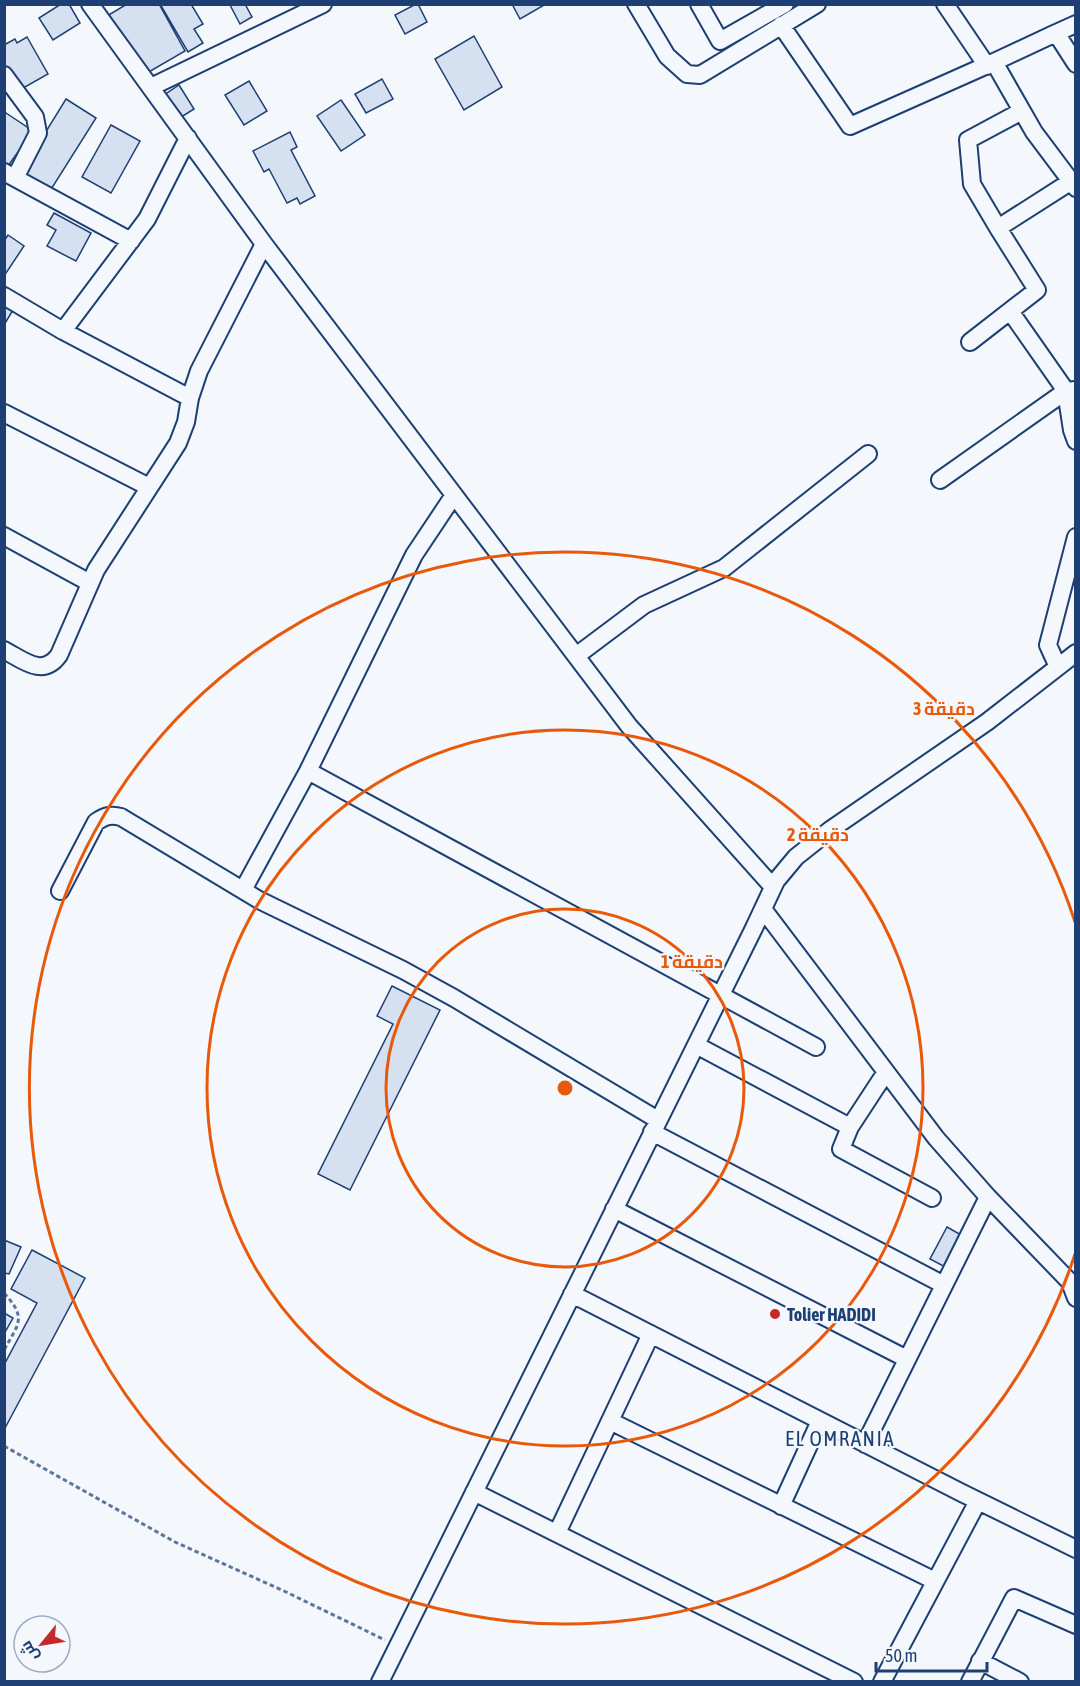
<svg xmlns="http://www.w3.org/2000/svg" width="1080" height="1686" viewBox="0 0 1080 1686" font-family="'Asap Condensed',Cairo,sans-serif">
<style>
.building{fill:#d5e0f0;stroke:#1d3f73;stroke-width:1.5}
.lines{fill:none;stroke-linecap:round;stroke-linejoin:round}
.minor-casing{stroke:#1d3f73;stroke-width:20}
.path{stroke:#5e769c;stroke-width:3;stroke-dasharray:4.5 3;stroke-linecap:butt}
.minor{stroke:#f4f7fb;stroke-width:16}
.ring{fill:none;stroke:#e8590c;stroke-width:3}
.poi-dot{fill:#c62828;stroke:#f4f7fb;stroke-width:2}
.labels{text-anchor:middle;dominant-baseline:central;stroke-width:4.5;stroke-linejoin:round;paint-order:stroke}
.poi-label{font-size:18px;font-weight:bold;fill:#1d3f73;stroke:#f4f7fb;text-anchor:start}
.quarter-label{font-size:21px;letter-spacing:1.5px;fill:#1d3f73;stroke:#f4f7fb}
.centre{fill:#e8590c;stroke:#f4f7fb;stroke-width:3}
.ring-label{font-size:18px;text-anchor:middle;font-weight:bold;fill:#e8590c;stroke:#f4f7fb;stroke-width:4.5;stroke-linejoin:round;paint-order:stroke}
</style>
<rect width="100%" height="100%" fill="#f4f7fb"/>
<path class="building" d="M61 4H69L80 23 53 40 39 18Z
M127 4H159L185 51 142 76 107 16Z
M160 4H191L203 24 194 29 203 43 188 52Z
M245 4 252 17 240 24 230 5Z
M416 4H418L427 22 405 34 395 15Z
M512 4H546L520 19Z
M474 36 502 87 464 110 435 59Z
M27 37 48 74 18 91 4 66V45L15 39 17 43Z
M382 79 393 99 366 113 355 94Z
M249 81 267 111 244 125 225 95Z
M179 85 194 109 172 123 158 99Z
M66 99 96 118 50 191 21 172Z
M341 100 365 135 341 151 317 116Z
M6 113 33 131 8 166 4 164V115Z
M111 125 140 141 111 193 82 177Z
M290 132 297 147 291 150 315 196 300 204 297 198 287 203 269 169 264 172 253 151Z
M54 213 91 233 76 261 47 246 56 230 47 225Z
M8 235 24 246 4 276V241Z
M4 305 13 310 4 325Z
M392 986 440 1010 350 1190 318 1174 393 1024 377 1016Z
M947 1227 963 1236 947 1268 930 1259Z
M4 1240 21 1247 9 1274 4 1273Z
M32 1250 85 1278 4 1430V1365L37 1303 11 1289Z
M4 1313 13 1318 4 1334Z"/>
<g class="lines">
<g class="minor-casing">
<path id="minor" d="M90 4 264 244 629 726 773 887
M636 4 667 56 687 74 700 75 817 4
M699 4 720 41 785 4
M945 4 987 66
M781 25 850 126 994 62 1034 132 1076 188
M1056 33 1076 24
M994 62 1056 33 1076 64
M4 75 35 117 38 133 15 178
M151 87 323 4
M1022 111 968 140 972 184 998 228 1070 182
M4 172 131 241
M4 296 63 331 190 398
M63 331 147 219 188 138
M970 342 1037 290 998 228
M1075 390 1066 391 1072 430 1076 441
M4 413 149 487
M940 480 1066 391 1010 311
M4 536 90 583
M4 650C23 660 43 678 59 655L96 570 178 443 186 422 190 398 199 371 264 244
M576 656 644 605 724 568 868 454
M1058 667 1048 645 1076 537
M308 771 816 1047
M243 890 308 771 414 555 454 495
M60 891 96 822C105 816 111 814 121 817L259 900 403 970 454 998 658 1120
M763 909 936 1138 988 1197 1070 1282 1076 1298
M696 1045 850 1127
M886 1072 850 1127 841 1149 932 1198
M652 1132 944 1285
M614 1209 907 1359
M572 1294 962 1493 1076 1549
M610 1421 935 1581
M865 1444 988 1197
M474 1492 854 1682
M781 1506 820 1421
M557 1533 651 1334
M980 1661 1020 1682
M380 1682 754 928 776 881 796 857 830 830 987 722 1076 653
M882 1682 978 1501
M970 1682 1014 1598 1076 1625"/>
</g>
<path class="path" d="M4 1293C27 1318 19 1323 4 1350
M4 1446 175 1542 284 1591 385 1640"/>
<use href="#minor" class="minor"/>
</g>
<g class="ring">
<circle cx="565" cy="1088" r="179"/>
<circle cx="565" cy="1088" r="358"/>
<path d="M1075 1254A536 536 0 1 1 1075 922"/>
</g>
<circle class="poi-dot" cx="775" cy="1314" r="6"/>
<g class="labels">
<g class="poi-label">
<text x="787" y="1314">Tolier HADIDI</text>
</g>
<g class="quarter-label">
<text x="840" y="1438">EL OMRANIA</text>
</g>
</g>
<circle cx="565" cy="1088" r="9" class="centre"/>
<g class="ring-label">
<text x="944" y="715">3 دقيقة</text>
<text x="818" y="841">2 دقيقة</text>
<text x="692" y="968">1 دقيقة</text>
</g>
<rect width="1080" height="1686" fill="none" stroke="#1d3f73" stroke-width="12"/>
<g transform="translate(42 1644) rotate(240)"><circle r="28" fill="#f4f7fb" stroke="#9eadc5" stroke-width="1.5"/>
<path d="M0-4.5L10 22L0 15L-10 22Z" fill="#c62828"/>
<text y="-9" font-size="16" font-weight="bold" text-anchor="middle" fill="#1d3f73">ش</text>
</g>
<path d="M876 1662v9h111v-9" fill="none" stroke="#1d3f73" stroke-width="3"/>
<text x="885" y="1662" font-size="18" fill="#1d3f73" stroke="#f4f7fb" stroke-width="4.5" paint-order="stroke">50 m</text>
</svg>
